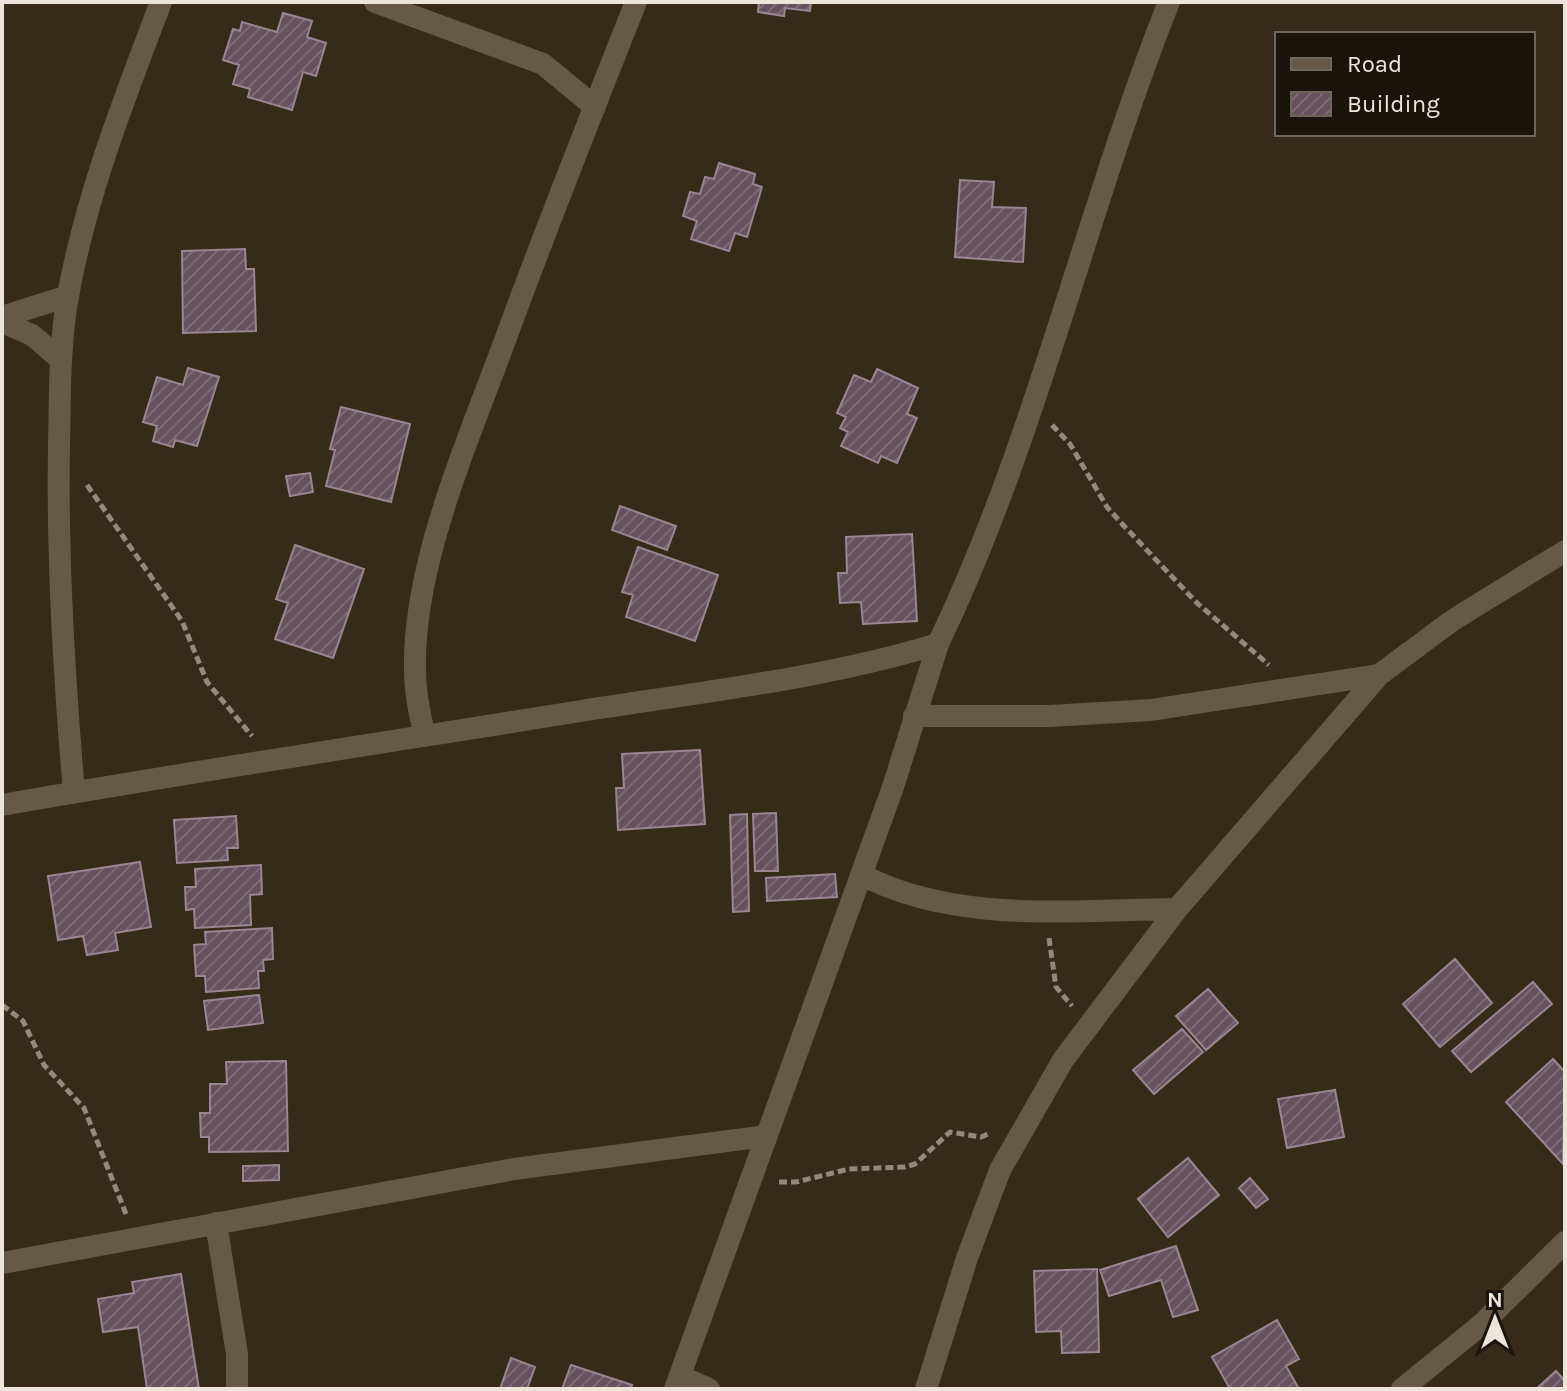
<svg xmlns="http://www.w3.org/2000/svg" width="1567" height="1391" viewBox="0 0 1567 1391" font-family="Karla,sans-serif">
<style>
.building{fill:url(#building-hatch);stroke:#9c8492;stroke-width:2}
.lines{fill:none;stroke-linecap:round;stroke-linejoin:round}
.path{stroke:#938a7b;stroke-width:5;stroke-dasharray:8 4;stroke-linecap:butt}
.minor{stroke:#665945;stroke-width:22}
</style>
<defs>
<pattern id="building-hatch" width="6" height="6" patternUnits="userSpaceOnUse" patternTransform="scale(2)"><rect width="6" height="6" fill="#66515d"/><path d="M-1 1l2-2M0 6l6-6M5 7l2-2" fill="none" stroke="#7c6a74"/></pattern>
</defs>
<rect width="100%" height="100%" fill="#362b18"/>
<path class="building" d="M759 2H811L810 11 785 8 784 16 758 12Z
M283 13 312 21 307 37 326 43 316 76 303 72 292 110 248 97 250 89 233 84 239 65 223 60 233 29 240 31 242 22 277 32Z
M719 163 755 174 753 184 762 187 747 237 735 233 729 251 691 239 697 221 683 216 690 192 700 194 705 177 714 179Z
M960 180 994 182 992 207 1026 208 1023 262 955 257Z
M245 249 246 269H254L256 331 183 333 182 251Z
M188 368 219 377 197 446 175 440 173 447 153 441 157 426 143 422 157 377 183 385Z
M877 369 918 388 907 414 917 418 897 463 881 456 878 463 841 446 848 432 840 428 846 417 837 413 854 375 871 382Z
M341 407 410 424 391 502 326 486 335 450 330 449Z
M310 473 313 492 290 496 286 476Z
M620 506 676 526 667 550 612 530Z
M912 534 917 621 863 624 861 602 840 603 838 573H847L846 537Z
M295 545 364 569 333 658 275 639 288 603 276 599Z
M638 547 718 575 695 641 626 617 633 595 622 592Z
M700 750 705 824 618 830 616 788H624L622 754Z
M776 813 778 871H755L753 814Z
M747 814 749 911 733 912 730 815Z
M236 816 238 848H227L228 860 177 863 174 820Z
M140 862 151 927 115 933 118 950 87 955 83 936 58 940 48 876Z
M261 865 262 894 250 895 251 925 195 928 194 909 186 910 185 887H196L195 869Z
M835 874 837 897 767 901 766 878Z
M272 928 273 959 263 960 264 971H258L259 988 206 992 205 976H196L194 945 206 944 205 932Z
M1455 959 1492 1003 1440 1047 1403 1004Z
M1533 982 1552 1004 1471 1072 1452 1051Z
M1208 989 1238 1023 1206 1050 1176 1016Z
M259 995 263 1023 208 1030 204 1001Z
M1182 1029 1203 1052 1154 1094 1133 1070Z
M1553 1059 1565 1072 1563 1164 1506 1102Z
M286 1061 288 1151 209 1152V1137H201L200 1113H210V1084H227L226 1062Z
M1335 1090 1344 1137 1287 1148 1278 1099Z
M1188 1158 1219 1195 1168 1237 1138 1199Z
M279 1165V1180L243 1181V1166Z
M1250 1178 1268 1199 1256 1208 1239 1188Z
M1176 1246 1198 1310 1173 1317 1161 1280 1109 1296 1100 1270Z
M1097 1269 1099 1352 1062 1353 1061 1331 1036 1332 1034 1271Z
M181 1274 199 1389H147L138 1327 103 1332 98 1299 134 1293 132 1282Z
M1277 1320 1299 1359 1286 1366 1299 1389H1230L1212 1357Z
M511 1358 535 1367 527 1389H500Z
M571 1365 632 1385 631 1389H562Z
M1556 1371 1565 1381V1389H1536Z"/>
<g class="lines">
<path class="path" d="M1052 425 1070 444 1107 507 1124 526 1197 603 1269 665
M87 485 182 621 207 682 252 736
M1049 938 1056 987 1072 1006
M2 1005 23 1021 44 1065 84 1108 126 1214
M779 1182H796L849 1169 905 1167 915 1164 950 1132 981 1137 988 1134"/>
<path class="minor" d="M375 2 543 64 595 107
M2 317 68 296
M2 322 32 335 60 359
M914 716H1050L1151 710 1379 675
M424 736C422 720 417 704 416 688 406 579 467 444 504 343 546 228 591 115 636 2
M74 792C64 677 57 563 59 447 60 397 59 346 68 296 86 195 125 97 161 2
M2 805C195 771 388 742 581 711 701 692 822 679 938 644 1037 438 1085 213 1169 2
M862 875C956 924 1074 910 1177 909
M216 1223 237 1354V1389
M2 1263 514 1169 766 1136
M680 1376 709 1389
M675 1389 893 787 938 644
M926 1389 967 1258 1000 1170 1063 1060 1177 909 1379 675 1453 620 1565 551
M1402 1389 1482 1324 1565 1242"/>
</g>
<rect width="1567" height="1391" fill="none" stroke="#ece5d9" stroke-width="8"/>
<rect x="1275" y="32" width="260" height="104" fill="#19140c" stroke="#6d685e" stroke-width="2"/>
<rect x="1291" y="58" width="40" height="12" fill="#665945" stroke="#6d685e" stroke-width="2"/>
<text x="1347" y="72" font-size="24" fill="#ece5d9">Road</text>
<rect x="1291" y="92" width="40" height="24" fill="url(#building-hatch)" stroke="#6d685e" stroke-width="2"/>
<text x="1347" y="112" font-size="24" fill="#ece5d9">Building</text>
<g transform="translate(1495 1319)" stroke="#19140c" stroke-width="6" paint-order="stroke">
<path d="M0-6L14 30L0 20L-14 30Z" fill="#ece5d9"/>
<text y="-12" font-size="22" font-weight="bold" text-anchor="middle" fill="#ece5d9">N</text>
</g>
</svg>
